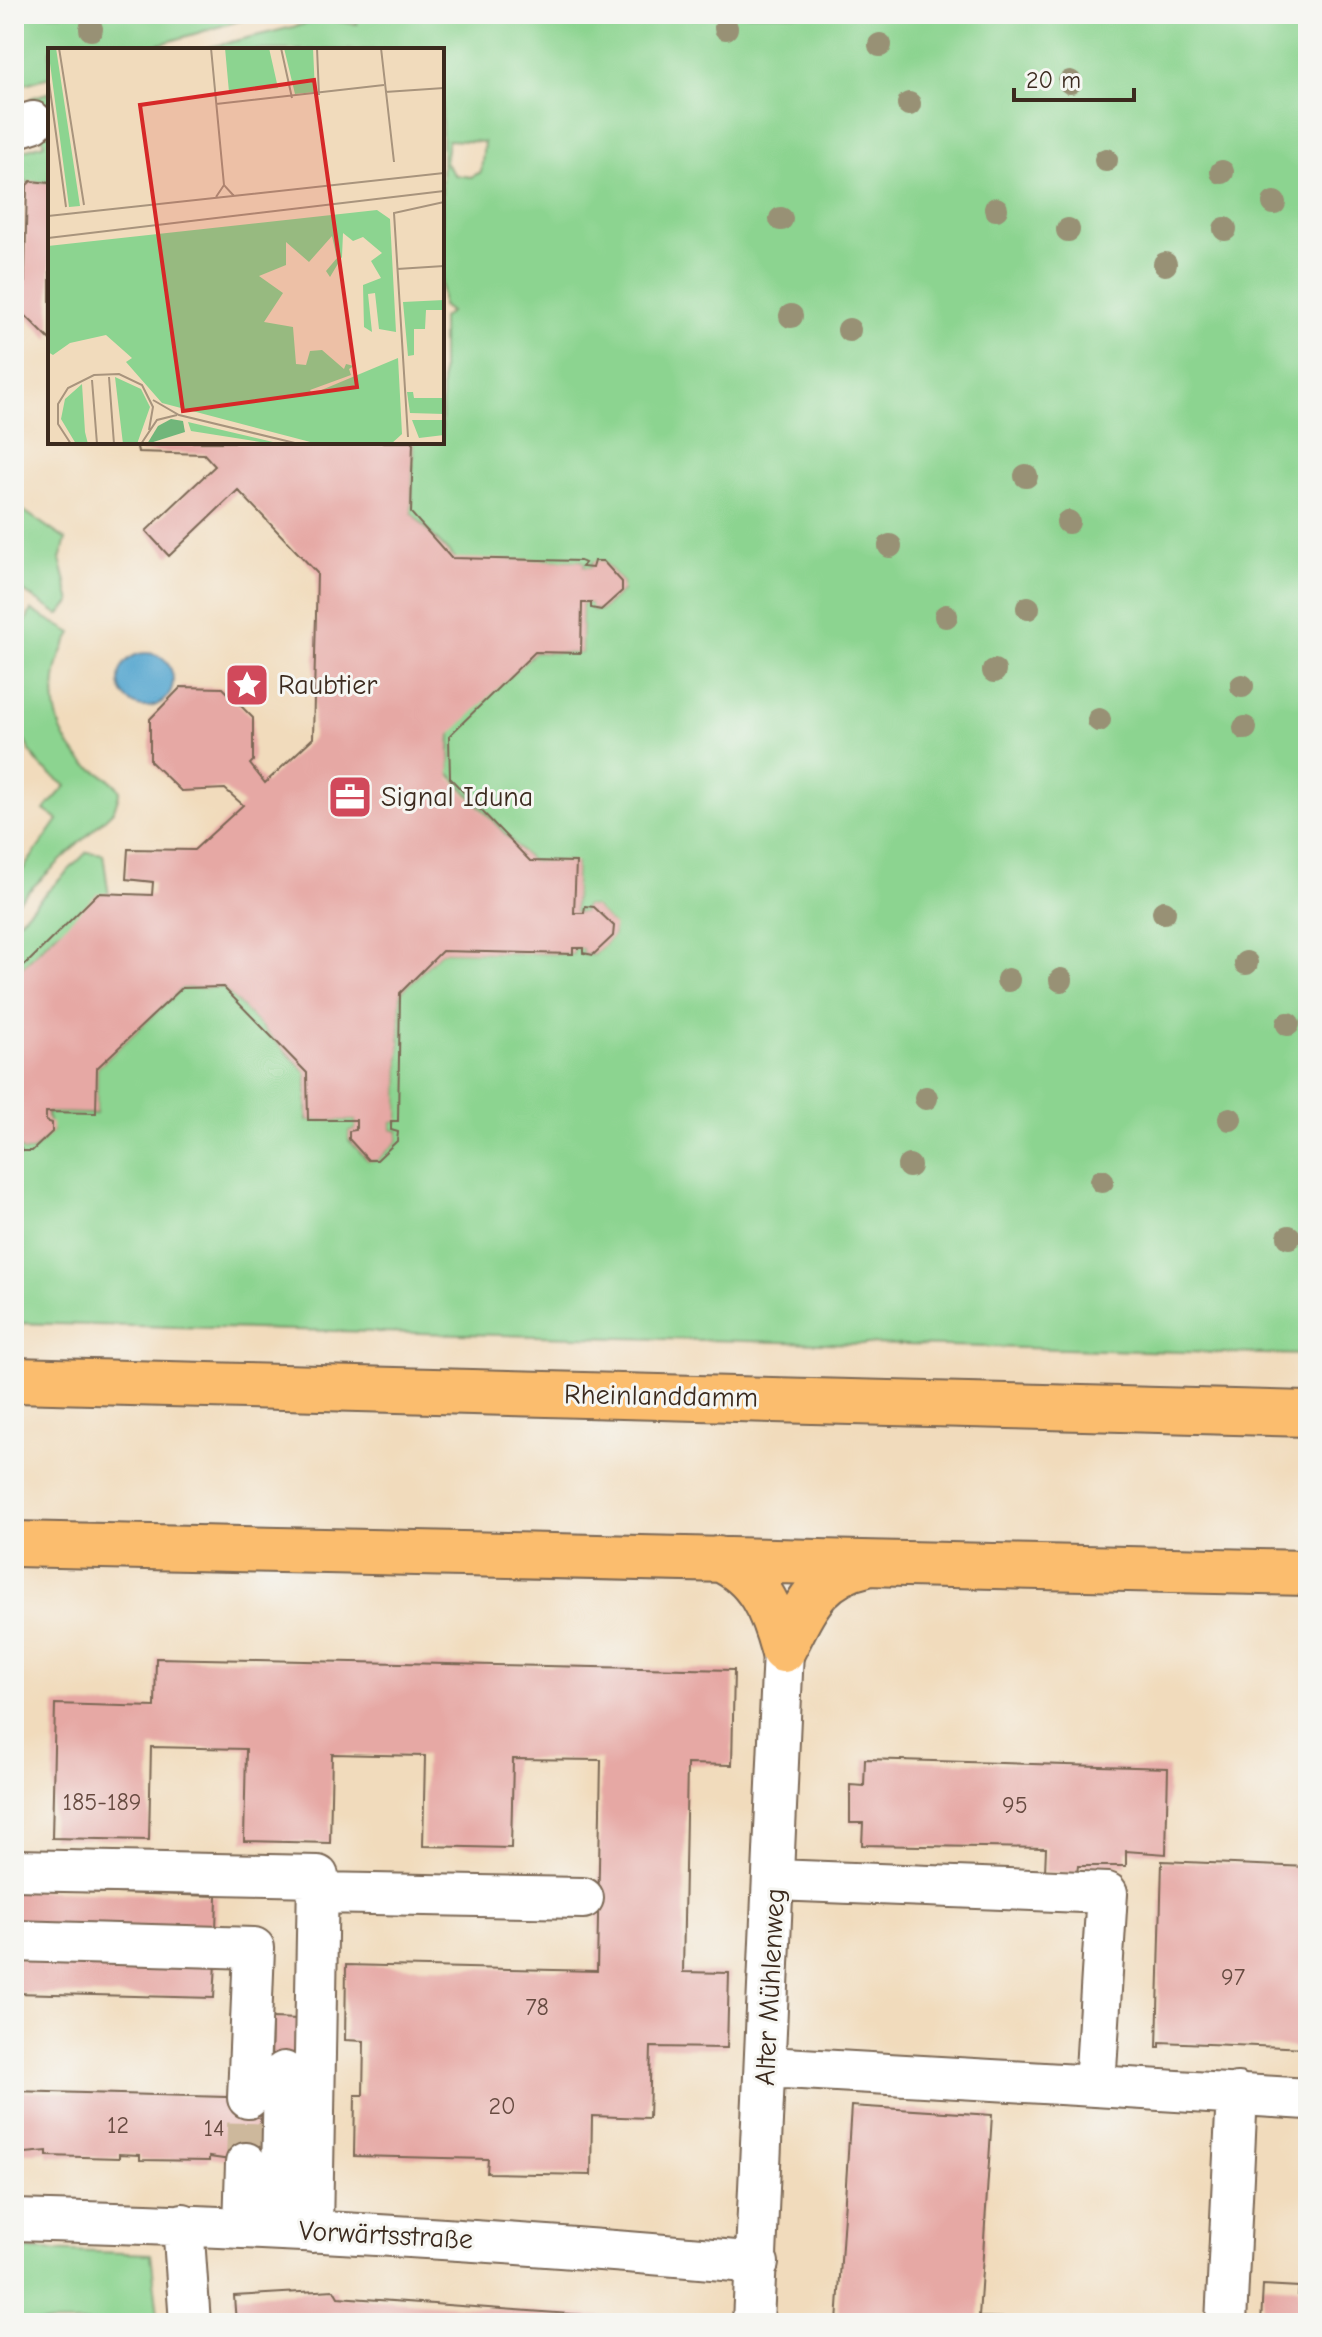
<svg xmlns="http://www.w3.org/2000/svg" width="1322" height="2337" viewBox="0 0 1322 2337" font-family="'Comic Neue',sans-serif">
<style>
.green{fill:#8cd490;stroke:#647f57;stroke-width:2;fill-rule:evenodd}
.water{fill:#54a6cf;stroke:#486876;stroke-width:2}
.building{fill:#e6a8a4}
.lines{fill:none;stroke-linecap:round;stroke-linejoin:round}
.minor-tunnel{stroke:#cdb89c;stroke-width:40;stroke-dasharray:40 20;stroke-linecap:butt}
.minor-casing{stroke:#7b6855;stroke-width:44}
.major-casing{stroke:#7b6855;stroke-width:48}
.minor{stroke:#fff;stroke-width:40}
.major{stroke:#fbbd6e;stroke-width:44}
.tree{fill:#989174}
.labels{text-anchor:middle;dominant-baseline:central;stroke-width:6;stroke-linejoin:round;paint-order:stroke}
.number-label{font-size:24px;fill:#664a40}
.poi-label{font-size:28px;fill:#3b2a1e;stroke:#f6f6f2;text-anchor:start}
.street-label{font-size:28px;fill:#3b2a1e;stroke:#f6f6f2}
.inset-road{fill:none;stroke:#a8947d;stroke-width:2}
.view{fill:#d62828;fill-opacity:0.15;stroke:#d62828;stroke-width:4}
.inset-edge{fill:none;stroke:#3b2a1e;stroke-width:4}
</style>
<rect width="100%" height="100%" fill="#f6f6f2"/>
<filter id="ink" filterUnits="userSpaceOnUse"><feTurbulence type="fractalNoise" baseFrequency=".0125" numOctaves="2"/><feDisplacementMap in="SourceGraphic" scale="16" xChannelSelector="R" yChannelSelector="G"/><feConvolveMatrix kernelMatrix="1 2 1 2 8 2 1 2 1" color-interpolation-filters="sRGB"/></filter>
<filter id="wash" filterUnits="userSpaceOnUse"><feTurbulence type="fractalNoise" baseFrequency=".006" numOctaves="4" result="noise"/><feDisplacementMap in="SourceGraphic" scale="32" xChannelSelector="R" yChannelSelector="G"/><feGaussianBlur stdDeviation="1.8" result="paint"/><feColorMatrix in="noise" values="0 0 0 0 0 0 0 0 0 0 0 0 0 0 0 0 0 1.4 0 .05"/><feComposite in="paint" operator="in"/></filter>
<g filter="url(#wash)">
<rect width="100%" height="100%" fill="#f1dbbc"/>
<path class="green" d="M14 14H262L140 50H50V77L14 87Z
M353 14H1308V1355L14 1323V1141L23 1151H32L52 1132 46 1112 96 1114 97 1068 182 988 223 987 307 1073V1120H356V1130L349 1131V1140L368 1160H377L397 1141 398 1131 391 1130V1121H398L400 993 442 951 573 954V948H583V954L593 955 613 935V926L594 907 585 906 584 913H574L576 863 530 861 449 773 451 731 535 652 581 653 582 603H591L593 610H601L622 591V582L603 561 593 562 592 568 583 567 585 563 581 561 456 560 411 513 413 442H442V318L450 312 442 306V50H198L325 19 357 24ZM448 140 484 142 481 172 471 177 455 175 445 163Z
M50 92V182L28 183 14 172V153L44 144 31 98Z
M14 504 66 540 60 559 71 602 59 615 16 586 20 581 14 576Z
M31 610 72 633C47 672 47 725 81 760 93 772 113 777 120 791L114 810 14 905V882L58 820 44 810 66 786C58 779 48 773 41 766 3 722 8 658 31 610Z
M87 852 103 854 109 896 53 936 14 976V925Z
M14 2249 151 2254 159 2323H14Z"/>
<path class="water" d="M119 680a27 27 0 1 1 54 0a27 27 0 1 1-54 0Z"/>
<g id="blocks">
<path class="building" d="M31 181 50 183V340L24 314 27 185Z
M136 442H413L411 513 451 558 580 561 585 563 582 567 592 568 594 561H603L622 582V591L601 610 591 608V603H582L581 653 535 652 449 736 450 778 530 861 576 862 574 913H584L585 906 594 907 614 926 613 936 593 955 583 953V948H573V954L442 951 400 993 398 1121H391V1130L398 1132 397 1141 377 1160H368L349 1139V1131L356 1130V1120H308L307 1073 223 987 182 988 97 1068 96 1113 46 1112V1121L52 1123V1132L32 1151H23L14 1141V976L98 893 152 895 153 882 126 879 128 849 194 850 243 805 225 789 181 791 150 761V719L181 687 223 688 253 718V761L250 764 265 783 313 738 317 573 238 490 169 556 146 531 215 466 204 454 138 452Z
M156 1658 734 1670 732 1765 687 1764 683 1972 729 1973 727 2048 651 2047 649 2118 592 2116 591 2175 487 2173 488 2159 354 2156 355 2095H363L364 2041 345 2040 346 1965 597 1971 601 1760 513 1759 511 1848 423 1846 425 1756 332 1754 330 1843 244 1841 246 1749 151 1747 149 1840 52 1838 55 1704 155 1707Z
M865 1759 1168 1768 1166 1854 1126 1851V1866H1078L1077 1873 1045 1872 1046 1848 862 1845 863 1823H850V1785L864 1786Z
M1162 1861 1308 1867V2048L1160 2042V2047H1157Z
M14 1890 217 1896 216 1931 14 1925Z
M14 1958 216 1963 214 1998 14 1993Z
M272 2018 298 2019 295 2165 269 2164Z
M14 2091 261 2098 259 2164 209 2157V2161L140 2160V2155L119 2154V2158L47 2156V2151L14 2154Z
M851 2106 992 2115 979 2317 1005 2318V2323H837Z
M1263 2285 1299 2287 1298 2295H1308V2323H1261Z
M334 2290 338 2297 691 2323H236L234 2296Z"/>
</g>
</g>
<g filter="url(#ink)">
<use href="#blocks" fill-opacity="0" stroke="#7b6855" stroke-width="2"/>
<g class="lines">
<path class="minor-tunnel" d="M246 2163 248 2098"/>
<g class="minor-casing">
<path id="minor" d="M14 128 33 122
M14 1870 318 1876 312 2232
M318 1893 583 1898
M14 1941 254 1948 248 2098
M767 2067 1095 2086 1107 1893 775 1880
M1095 2086 1308 2099
M14 2220C262 2226 510 2241 758 2263
M183 2224 190 2323
M244 2228 246 2163
M281 2230 284 2072
M753 2323 783 1650
M1226 2323 1237 2093"/>
</g>
<g class="major-casing">
<path id="major" d="M14 1380 1308 1414
M14 1544 1308 1573
M718 1559C758 1574 773 1612 783 1650
M783 1650C805 1608 816 1575 867 1564"/>
</g>
<use href="#minor" class="minor"/>
<use href="#major" class="major"/>
</g>
<g class="tree">
<circle cx="726" cy="28" r="12"/>
<circle cx="91" cy="29" r="12"/>
<circle cx="880" cy="45" r="12"/>
<circle cx="1070" cy="82" r="12"/>
<circle cx="909" cy="104" r="12"/>
<circle cx="1106" cy="160" r="12"/>
<circle cx="1222" cy="172" r="12"/>
<circle cx="1274" cy="203" r="12"/>
<circle cx="996" cy="209" r="12"/>
<circle cx="781" cy="219" r="12"/>
<circle cx="1225" cy="229" r="12"/>
<circle cx="1068" cy="230" r="12"/>
<circle cx="1165" cy="264" r="12"/>
<circle cx="791" cy="316" r="12"/>
<circle cx="849" cy="330" r="12"/>
<circle cx="1026" cy="476" r="12"/>
<circle cx="1068" cy="522" r="12"/>
<circle cx="890" cy="546" r="12"/>
<circle cx="1028" cy="608" r="12"/>
<circle cx="946" cy="616" r="12"/>
<circle cx="994" cy="671" r="12"/>
<circle cx="1242" cy="686" r="12"/>
<circle cx="1099" cy="720" r="12"/>
<circle cx="1245" cy="728" r="12"/>
<circle cx="1164" cy="912" r="12"/>
<circle cx="1246" cy="963" r="12"/>
<circle cx="1008" cy="980" r="12"/>
<circle cx="1061" cy="980" r="12"/>
<circle cx="1288" cy="1024" r="12"/>
<circle cx="926" cy="1098" r="12"/>
<circle cx="1230" cy="1119" r="12"/>
<circle cx="909" cy="1166" r="12"/>
<circle cx="1102" cy="1181" r="12"/>
<circle cx="1289" cy="1237" r="12"/>
</g>
</g>
<defs>
<g id="sight-square" transform="scale(2.3)"><rect x="-9" y="-9" width="18" height="18" rx="4" fill="#d1495b" stroke="#f6f6f2"/><path d="M0-6L1.8-2.2L6-1.7L2.9 1.2L3.7 5.4L0 3.3L-3.7 5.4L-2.9 1.2L-6-1.7L-1.8-2.2Z" fill="#fff"/></g>
<g id="office-square" transform="scale(2.3)"><rect x="-9" y="-9" width="18" height="18" rx="4" fill="#d1495b" stroke="#f6f6f2"/><path d="M-6-3h4V-5.5h4V-3h4V5H-6ZM-1-4.5V-3h2v-1.5ZM-6 0V1H6V0Z" fill="#fff"/></g>
</defs>
<g fill-rule="evenodd">
<use href="#sight-square" x="247" y="685"/>
<use href="#office-square" x="350" y="797"/>
</g>
<g class="labels">
<g class="number-label">
<text x="102" y="1802">185-189</text>
<text x="1015" y="1805">95</text>
<text x="1233" y="1977">97</text>
<text x="537" y="2007">78</text>
<text x="502" y="2106">20</text>
<text x="118" y="2125">12</text>
<text x="214" y="2128">14</text>
</g>
<g class="poi-label">
<text x="278" y="685">Raubtier</text>
<text x="381" y="797">Signal Iduna</text>
</g>
<g class="street-label">
<text transform="translate(661 1396) rotate(1)">Rheinlanddamm</text>
<text transform="translate(770 1987) rotate(-87)">Alter Mühlenweg</text>
<text transform="translate(386 2235) rotate(3)">Vorwärtsstraße</text>
</g>
</g>
<g transform="translate(48 48)">
<rect width="396" height="396" fill="#f1dbbc"/>
<path d="M0 0H8L32 158 21 159ZM177 0H221L230 40 181 44ZM236 0H265L267 44 247 46ZM329 162 342 171 348 284 331 281 327 245 320 246 324 284 316 279 315 237 333 230 323 213 334 205 315 189 305 193 295 185 294 209 282 229 278 223 289 210 284 188 261 214 238 194V217L211 228 235 245 216 274 245 279 248 316 258 317 262 303 274 302 296 321 298 316 306 318 301 321 303 327 262 342 264 346 350 310 354 386 343 396H270L114 355 78 314 84 310 58 287 22 295 5 307 0 304V198ZM396 252V262H378L377 281H366V307L360 308 355 254ZM67 329 93 341 102 359 89 396H75ZM34 336 37 384 40 396H28L13 371 17 351ZM359 344H365L366 350H396V366L362 365ZM364 372H396V387L371 390ZM140 374 225 394V396L143 383Z" fill="#8cd490"/>
<path d="M123 371 135 373 137 384 99 396 110 378Z" fill="#71b67a"/>
<path class="inset-road" d="M11 0 36 157M163 0 176 137M233 0 244 50M269 0 271 47M333 0 346 114M0 27 18 159M337 44 396 40M168 56 336 37M168 149 176 137 186 148M0 168 396 125M0 190 396 143M349 221 396 218M61 329 66 396M44 332 49 396M105 352 131 367 251 396M360 389 346 165 396 154M23 396 10 376V356L20 340 46 327 71 326 94 337 105 359 101 382M93 396 109 372 129 367"/>
<path class="view" d="M266 32 309 339 135 363 92 57Z"/>
<rect width="396" height="396" class="inset-edge"/>
</g>
<rect width="1322" height="2337" fill="none" stroke="#f6f6f2" stroke-width="48"/>
<path d="M1014 88v12h120v-12" fill="none" stroke="#3b2a1e" stroke-width="4"/>
<text x="1026" y="88" font-size="24" fill="#3b2a1e" stroke="#f6f6f2" stroke-width="6" paint-order="stroke">20 m</text>
</svg>
